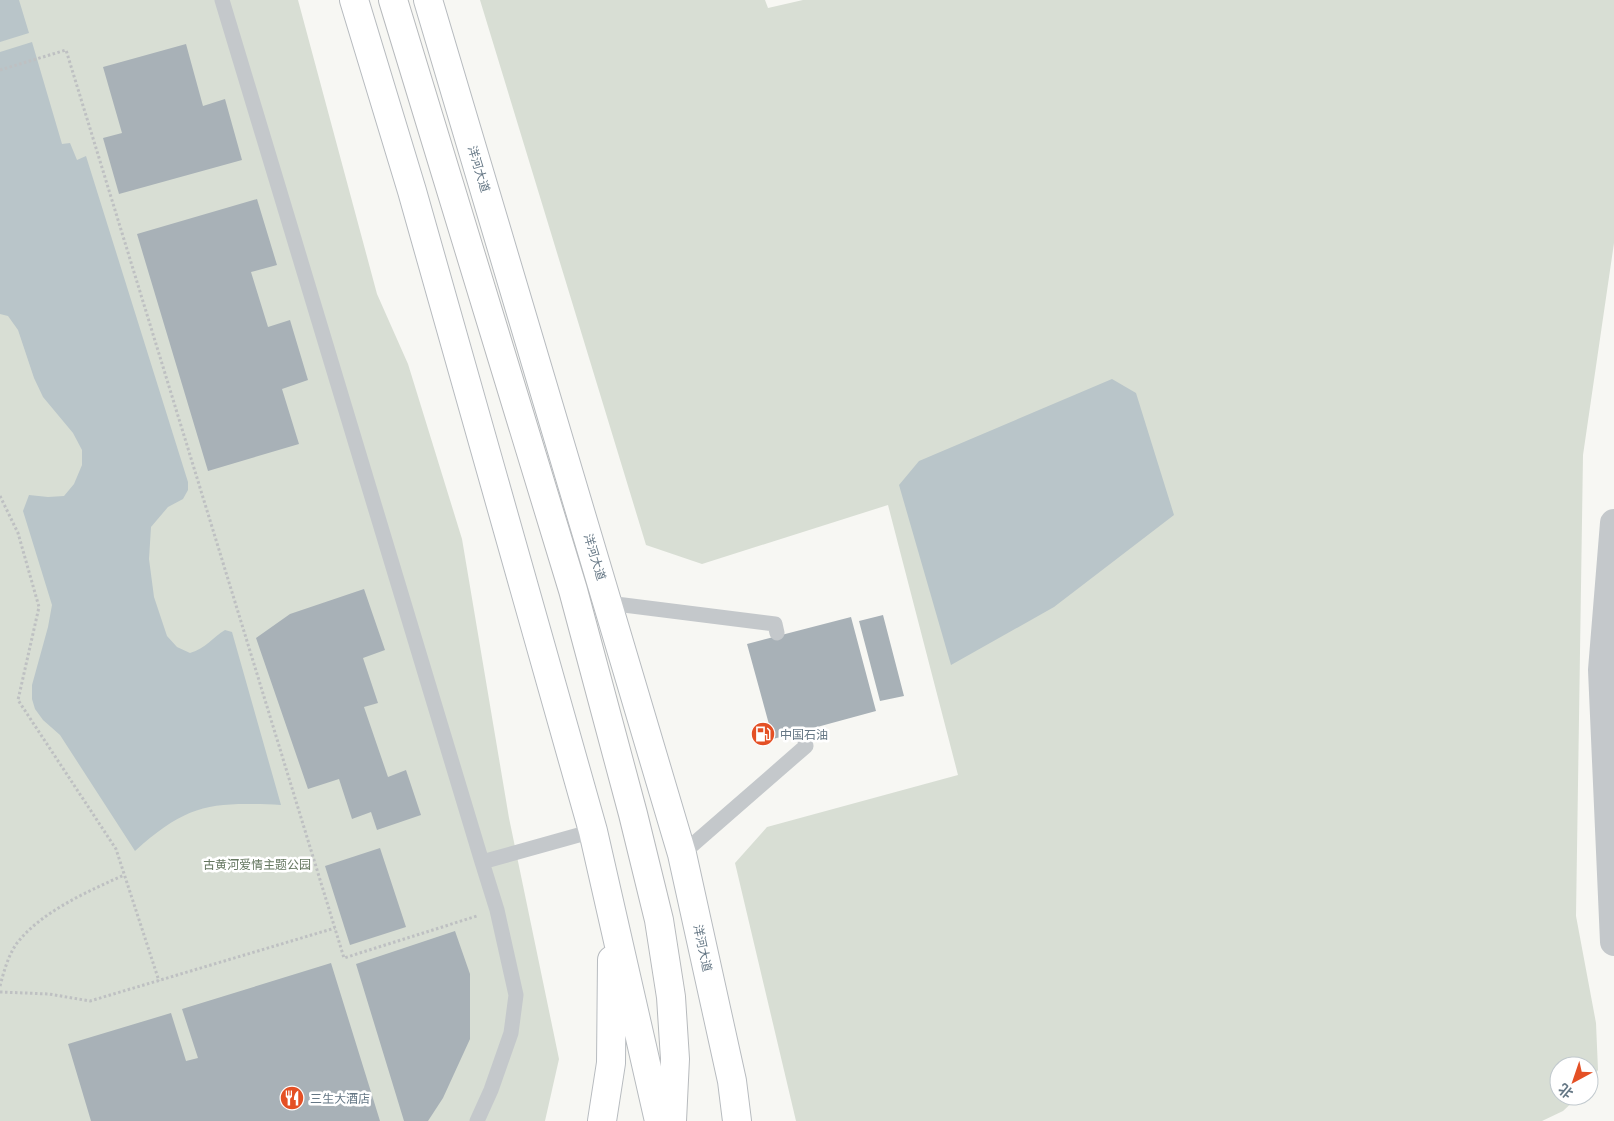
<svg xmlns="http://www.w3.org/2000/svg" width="1614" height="1121" viewBox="0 0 1614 1121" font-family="'PT Sans Narrow','Noto Sans SC',sans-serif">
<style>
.green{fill:#d8ded4}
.water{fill:#b9c5c9}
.building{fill:#a8b1b7}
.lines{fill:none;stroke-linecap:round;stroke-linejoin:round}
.primary-casing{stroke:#b7bbbf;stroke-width:30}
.trunk-casing{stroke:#b7babd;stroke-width:30}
.path{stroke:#bec0c2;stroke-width:3;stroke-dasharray:2.5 2.5;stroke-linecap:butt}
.service{stroke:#c4c8cb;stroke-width:15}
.tertiary{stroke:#c4c8cb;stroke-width:28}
.primary{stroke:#fff;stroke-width:28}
.trunk{stroke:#fff;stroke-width:28}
.labels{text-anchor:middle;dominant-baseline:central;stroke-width:5;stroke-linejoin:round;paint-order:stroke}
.street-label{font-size:12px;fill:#657785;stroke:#fff}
.poi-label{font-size:12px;fill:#657785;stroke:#fff;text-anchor:start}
.park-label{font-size:12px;fill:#657760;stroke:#fff}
</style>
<rect width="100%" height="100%" fill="#f7f7f3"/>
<path class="green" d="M0 0H298L377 294 408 364 462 539 509 818 559 1059 545 1121H0Z
M480 0H765L768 8 803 0H1614V243L1583 455 1576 916 1596 1023 1598 1070 1589 1083V1066H1559V1096H1579L1563 1111 1542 1121H796L735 863 767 827 958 775 888 505 702 564 646 545Z"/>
<path class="water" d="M0 0H19L29 33 0 42Z
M32 42 62 144 70 143 77 160 86 156 188 482V490L183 499 168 507 151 527 149 559 154 597 167 636 177 647 190 653C206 648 212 638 225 630L232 632 281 805C212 802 188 803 135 851L60 735 43 720 35 709 32 699V685L48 627 52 605 23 511 29 495 48 497 64 496 74 484 82 465V450L73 433 43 397 34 378 18 330 8 316 0 314V52Z
M1112 379 1136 393 1174 515 1054 607 951 665 899 485 919 461Z"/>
<path class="building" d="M186 44 203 106 225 99 242 160 119 194 103 138 122 133 103 67Z
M257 199 277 265 251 272 268 327 290 320 308 380 282 389 299 444 208 471 137 234Z
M364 589 385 650 363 658 378 703 364 707 388 777 406 770 421 815 377 830 371 812 352 819 339 779 308 789 256 638 290 614Z
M883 615 904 696 880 701 859 621Z
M851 617 876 711 773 739 747 644Z
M380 848 406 927 350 945 325 866Z
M455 931 470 974V1039L443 1098 428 1121H404L356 964Z
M331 963 380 1121H91L68 1044 171 1013 186 1061 198 1058 182 1009Z"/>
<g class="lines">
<g class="primary-casing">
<path id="primary" d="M354 0 412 191 593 831 659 1121
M428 0 682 854 732 1081 737 1121
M602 1121 611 1063 612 960"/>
</g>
<g class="trunk-casing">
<path id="trunk" d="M393 0 573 590 633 814 659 920 671 997 675 1059 672 1121"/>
</g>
<path class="path" d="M0 70 66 50 344 958 477 916
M0 496 18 533 39 607 18 700 116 849 159 981
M0 986C4 971 8 956 17 943 42 911 89 891 124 875
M0 992 49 994 90 1001 335 928"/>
<path class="service" d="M222 0 482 862 593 831
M608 603 775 624 777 633
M682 854 806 746 804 735
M477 1121 491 1090 511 1033 516 995 497 910 482 862"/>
<path class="tertiary" d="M1614 523 1602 670 1614 942"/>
<use href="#primary" class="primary"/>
<use href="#trunk" class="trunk"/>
</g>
<defs>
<g id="fuel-disc" transform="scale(1.25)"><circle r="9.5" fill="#e45025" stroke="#fff"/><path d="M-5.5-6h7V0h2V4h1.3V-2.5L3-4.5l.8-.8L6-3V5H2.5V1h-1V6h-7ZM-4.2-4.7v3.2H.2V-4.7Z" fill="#fff"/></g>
<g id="restaurant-disc" transform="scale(1.25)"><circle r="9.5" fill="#e45025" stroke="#fff"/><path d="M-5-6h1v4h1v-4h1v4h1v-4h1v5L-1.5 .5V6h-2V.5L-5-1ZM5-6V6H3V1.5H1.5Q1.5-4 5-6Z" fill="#fff"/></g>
</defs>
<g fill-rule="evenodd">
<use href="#fuel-disc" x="763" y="734"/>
<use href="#restaurant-disc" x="292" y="1098"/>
</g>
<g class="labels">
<g class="street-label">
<text transform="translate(479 169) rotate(73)">洋河大道</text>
<text transform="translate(595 557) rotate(73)">洋河大道</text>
<text transform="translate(703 948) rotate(78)">洋河大道</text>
</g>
<g class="poi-label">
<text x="780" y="734">中国石油</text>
<text x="310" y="1098">三生大酒店</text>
</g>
<g class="park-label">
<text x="257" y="864">古黄河爱情主题公园</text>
</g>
</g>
<g transform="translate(1574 1081) rotate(220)"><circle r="24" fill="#ffffff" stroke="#c1c9ce"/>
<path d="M0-4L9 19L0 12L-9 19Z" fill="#e45025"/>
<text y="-8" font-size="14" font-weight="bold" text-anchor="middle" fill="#657785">北</text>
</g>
</svg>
